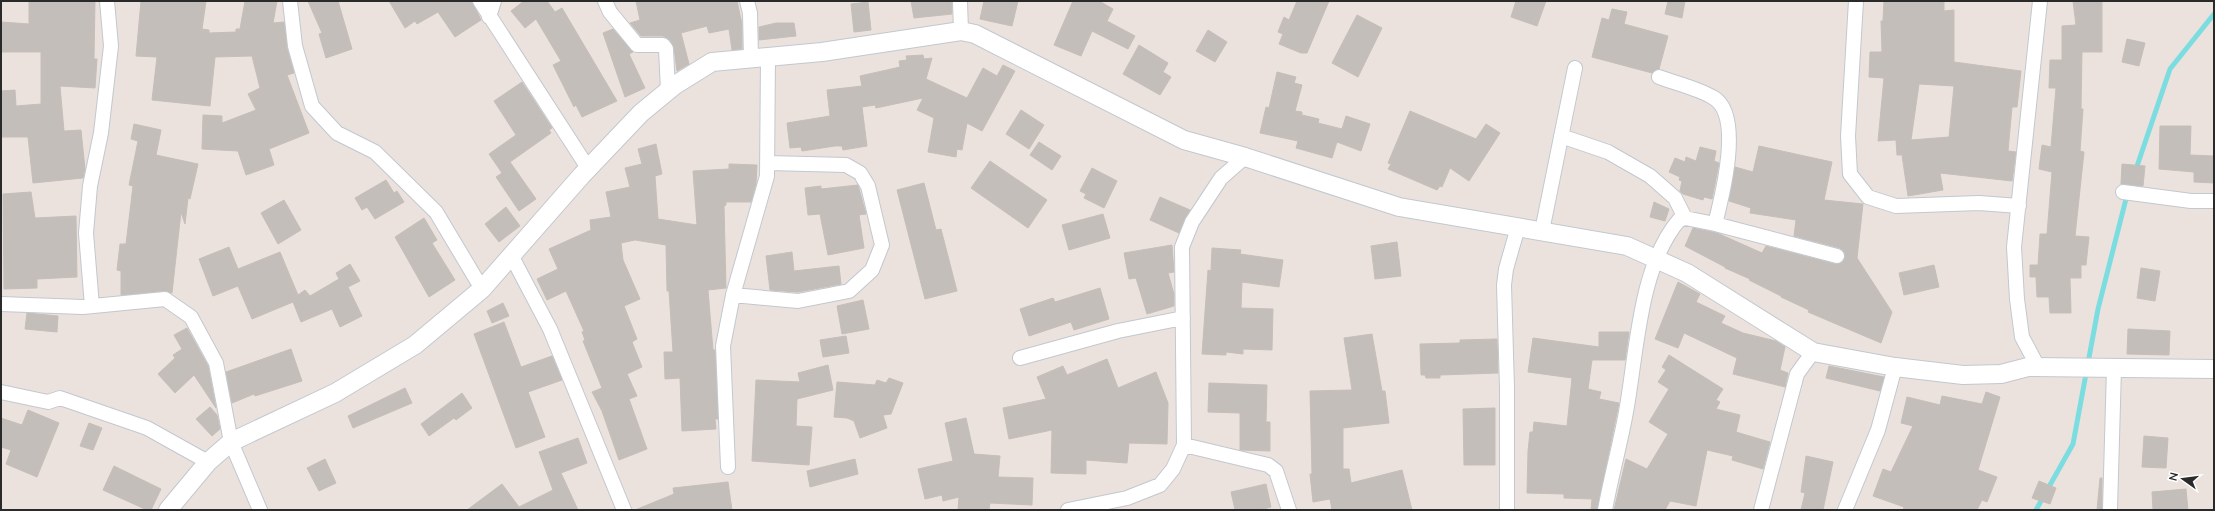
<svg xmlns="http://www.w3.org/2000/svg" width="2215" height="511" viewBox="0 0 2215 511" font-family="'Nunito Sans',sans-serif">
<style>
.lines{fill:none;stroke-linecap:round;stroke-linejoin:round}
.stream{stroke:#7cdde1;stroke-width:5}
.building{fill:#c3beb9;stroke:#c6beb8;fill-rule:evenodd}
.minor-casing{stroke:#c2c8cf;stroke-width:16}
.tertiary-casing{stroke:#c2c8cf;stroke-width:20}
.minor{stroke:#fff;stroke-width:14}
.tertiary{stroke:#fff;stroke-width:18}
</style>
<rect width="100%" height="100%" fill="#ebe2de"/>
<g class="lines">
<path class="stream" d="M2135 172 2170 69 2214 14
M2036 510 2073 444 2098 309 2127 195"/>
</g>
<path class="building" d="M29 1H95L94 59H97L95 88 60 86 64 131 81 130 85 169 83 178 33 183 28 137H1V91L15 90 16 106 41 104V52H1V22L29 24Z
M141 1H206L202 29 209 30V33L236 32V29H240L245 1H277L273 23 284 22 287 48 294 73 287 75 309 133 269 149 274 165 246 175 238 151 202 149 203 115 222 116V123L256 110 248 94 260 88 252 56 215 57 210 106 152 100 157 57 136 56Z
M308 1H338L352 49 326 58 319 34 322 33Z
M389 1H472L481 20 455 37 438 12 417 24 415 21 405 28Z
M524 1H547L555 12 562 8 617 101 582 117 576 105 574 107 553 65 561 61 536 19 525 28 511 11Z
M636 1H737L742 24V49L732 50 729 29 709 33 707 26 681 33 689 64 677 71 674 48 670 40 663 36H641L630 23 640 20Z
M911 1H952V14L914 18Z
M984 1H1018L1012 26 980 19Z
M1073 1H1099L1113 9 1107 21 1135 36 1128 49 1092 31 1081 56 1054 45Z
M1297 1H1329L1307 53H1301L1279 44 1283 34 1278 32 1284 17 1289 20Z
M1516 1H1546L1537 26 1511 17Z
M1668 1H1685L1682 18 1665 14Z
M1884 1H1944V11L1954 10V62L2021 71 2017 107H2012L2008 151 2016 152 2012 181 1940 173 1943 190 1908 196 1902 155H1897L1896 140 1878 141 1884 78 1869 77 1870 52H1882L1881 21H1883ZM1919 84 1954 86 1949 137 1911 140Z
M2073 1H2102V52H2082L2081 109H2083L2080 151 2084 152 2075 236 2089 237 2086 265H2081V278H2070L2071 313H2050L2049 297H2037L2036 277H2030V265H2038L2040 234H2047L2052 172 2039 169 2042 145 2051 147 2056 88H2049L2050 60H2062V26L2076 25Z
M868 2 871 30 854 32 851 4Z
M1612 9 1627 12 1624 24 1668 36 1659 69 1652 73 1592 57 1602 18 1609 20Z
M1357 15 1382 28 1358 77 1332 63Z
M776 23H794L796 36 759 40V27Z
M613 29 633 52 629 54 645 88 625 97 603 33Z
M1208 30 1227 42 1215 62 1196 51Z
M2127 39 2145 43 2139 66 2122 62Z
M1139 45 1168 63 1163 72 1171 77 1160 95 1123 74Z
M923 55 924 59 932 58 926 79 967 98 983 68 997 76 1003 65 1015 71 982 131 967 123 962 150 957 149 956 157 928 152 934 118 917 110 923 98 876 108 875 105 862 107 867 146 843 150 842 146H835L802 151 801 147 790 148 787 123 830 116 827 90 862 86 860 76 900 67 899 61 907 60 906 56Z
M1277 72 1296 77 1294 83 1302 85 1295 111 1302 112V115L1319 119 1318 123 1342 129 1346 116 1370 124 1361 151 1337 142 1332 158 1296 148 1298 141 1260 133 1266 107 1269 108Z
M522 82 552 128 549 130 551 133 510 162 536 199 519 211 496 177 502 173 489 154 516 135 494 101Z
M1021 110 1044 125 1029 149 1006 134Z
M1410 111 1476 139 1486 124 1500 133 1469 181 1450 168 1442 187 1440 186 1437 190 1388 169 1391 164 1388 163Z
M134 124 161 130 156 155 198 164 190 199 188 198 185 224 181 212 172 293 164 291 121 295V271L117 270 120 244H126L133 186 129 185 138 141 131 139Z
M2160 126H2191L2190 155 2214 156V183L2194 182V172L2159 169Z
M1039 142 1061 156 1052 170 1030 155Z
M656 144 662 174 655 176 658 219 697 225 693 171 729 169V164L757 165 756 184 751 202H726V205L724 206 726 288 708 290 713 350H715L718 419H715L716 429 682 431 680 378 665 379 664 352H673L669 291H667L666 245 635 240 621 243 623 260 640 299 624 306 637 339 632 342 642 367 627 374 637 396 629 399 647 449 619 460 602 411 592 392 602 388 583 341 585 340 582 332 584 331 566 291 547 300 537 279 558 269 549 249 591 230 590 220 611 217 606 192 630 187 625 168 642 164 638 149Z
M1759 146 1832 162 1824 200 1863 204 1857 258 1892 312 1881 343 1808 312 1809 310 1781 297V296L1749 280 1750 279 1725 268V267L1685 246 1693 228 1717 233 1762 253 1766 246 1835 264 1843 262 1845 253 1840 248 1794 236 1796 220 1750 213 1751 208 1729 201 1735 167 1753 172Z
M1700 147 1716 151 1714 161 1719 163 1712 199 1704 197 1703 200 1683 194 1680 191 1682 181 1679 180 1680 177 1669 172 1675 158 1685 162 1686 157 1696 161Z
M990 161 1047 200 1028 228 971 188Z
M2122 164 2145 166 2143 186 2121 184Z
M1092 168 1117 181 1104 208 1084 198 1086 194 1080 191Z
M386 180 394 193 397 191 404 202 375 219 367 207 362 210 355 198Z
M924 183 936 230 941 229 957 291 925 299 897 190Z
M858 185 866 214 859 215 864 248 828 255 820 214 808 215 805 188 821 186V189Z
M31 192 35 218 76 216 77 277 37 279V288L4 289 3 194Z
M1160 197 1190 210 1179 233 1150 220Z
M284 200 301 230 278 244 261 213Z
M1654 202 1669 209 1665 221 1650 217Z
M506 207 520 226 499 242 485 224Z
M1103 214 1110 238 1069 250 1062 225Z
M424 218 437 240 432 243 455 280 429 297 395 237Z
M1397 242 1401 276 1375 279 1371 246Z
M1172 245 1174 272 1168 273 1174 294V306L1147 314 1136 278 1129 279 1124 253Z
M229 247 238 269 280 252 298 295 305 290 310 296 339 279 336 273 350 264 360 281 348 287 362 316 340 327 332 309 301 322 293 302 252 319 238 286 213 296 199 259Z
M1212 248 1241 250 1240 254 1283 260 1279 287 1242 282 1241 308 1273 309 1272 350 1243 349V354L1226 352V355L1202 354 1208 270 1211 271Z
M792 252 794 271 839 266 841 284 798 292 770 290 766 256Z
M1934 265 1939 287 1904 295 1899 273Z
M2141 268 2160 271 2155 301 2137 298Z
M1678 282 1700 294 1696 302 1725 316 1721 323 1743 333 1776 341 1785 347 1780 370 1788 373 1785 387 1733 374 1737 358 1684 333 1678 348 1655 339Z
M1100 288 1109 319 1074 330 1071 322 1029 336 1020 309 1053 298 1055 302Z
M863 300 869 329 842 334 837 306Z
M503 303 509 316 492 323 487 311Z
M27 313 58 316 57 332 25 329Z
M504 322 521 367 552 356 562 380 528 392 545 437 516 448 474 334Z
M187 328 208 366 216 408 194 375 175 393 158 374 175 358 173 355 182 349 174 335Z
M2128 329 2170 331 2169 355 2127 354Z
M1599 332H1629L1625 360H1592L1588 389 1601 392 1599 399 1619 403 1597 510H1591L1592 499 1564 498V494L1527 493 1528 451 1530 432H1533L1534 422 1567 426 1572 378 1528 372 1533 338 1599 347Z
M1372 334 1382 391H1385L1389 423 1343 428V469H1349L1351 483 1402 470 1412 510H1332L1330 499 1313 502 1310 474H1312L1310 391 1352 390 1344 338Z
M846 336 849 353 823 357 820 340Z
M1497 339 1498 373 1440 375V378H1426L1425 375H1421L1420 344 1460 343V340Z
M291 349 302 381 255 396 254 394 232 403 226 372Z
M1669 355 1723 389 1716 400 1720 402 1716 409 1740 415 1736 432 1770 442 1763 469 1732 460 1733 456 1707 450 1696 506 1670 501 1665 510H1614L1626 459 1647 469 1668 434 1649 422 1669 389 1658 382 1666 370 1662 367Z
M1107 359 1118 388 1156 372 1168 403 1167 444 1129 443 1127 463 1086 460V474L1051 473 1052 430 1009 439 1003 408 1046 399 1037 377 1063 366 1067 375Z
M828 365 833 390 797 399 796 426 812 427 809 465 752 461 756 380 800 382 798 373Z
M1829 366 1884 377 1880 391 1826 378Z
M889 378 903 383 891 414 883 415 887 428 860 438 854 421 847 418 834 417 837 382 875 385 877 380 886 383Z
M1209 383 1267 385 1266 422H1270V451L1240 450V413L1208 412Z
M405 388 412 403 353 428 348 416Z
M1986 392 2000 397 1978 470 1997 477 1987 502 1982 500 1977 510H1903L1904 507 1873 496 1883 469 1891 472 1913 426 1901 423 1907 397 1940 405 1942 396 1982 404Z
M462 393 472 408 456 420 454 418 429 436 421 424Z
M210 407 217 415 220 429 212 436 196 419Z
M1495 408V465H1464L1463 409Z
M28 410 59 423 37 477 6 464 11 450 1 447V418L22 425Z
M966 418 974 454 1000 456 998 477 1033 478 1032 505 990 503 989 510H958L959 497 943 501 942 495 925 499 918 469 953 461 945 423Z
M89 423 102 428 93 450 80 446Z
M2144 436 2168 438 2166 468 2142 467Z
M578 438 587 463 561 473 578 510H467L502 484 519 507 553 490 539 452Z
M1806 456 1833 462 1823 510H1801L1805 493 1801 492Z
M325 459 336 483 319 491 307 468Z
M855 459 858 474 810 487 807 471Z
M114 466 161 489 151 510H147L103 490Z
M2100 478H2102V510H2097Z
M2039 481 2056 488 2050 504 2032 498Z
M728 482 732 510H635L674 494 673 488Z
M1266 484 1271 507 1260 510H1235L1231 492Z
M2186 489 2188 510H2153L2152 492Z"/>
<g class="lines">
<g class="minor-casing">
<path id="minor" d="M290 1 295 46 312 106 337 133 375 152 436 212 482 289
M480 1 588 168
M605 1 610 12 637 45H663L666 49 668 90
M747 1 750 13 751 58
M960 1 961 31
M1856 1 1848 136 1850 174 1868 197 1896 206 1979 203 2019 206
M489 17 494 1
M1659 77C1675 83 1700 89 1714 98 1743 116 1722 197 1715 224
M1561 136 1608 152 1650 176 1675 198 1685 218
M2123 192 2191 201H2214
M1542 231 1575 68
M511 255 550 329 624 510
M733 295 798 301 849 291 872 270 882 245 868 186 860 173 846 165 768 163
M1 304 83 307 165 299 191 317 216 363 231 442 260 510
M92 306 86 233 90 186 101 133 111 46 107 1
M1020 358 1118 331 1183 318
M2038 367 2022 337 2017 299 2014 247 2040 1
M1 392 48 402 60 398 147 428 208 462
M1184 445 1268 465 1276 471 1289 510
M728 467 723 346 733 295 767 176 768 57
M1068 510 1127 498 1160 485 1173 469 1184 445 1182 247 1192 222 1221 178 1245 157
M1507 510V388L1504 285 1506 269 1518 227
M1605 510C1611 477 1620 445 1626 412 1637 352 1639 267 1679 220L1685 218 1715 224 1837 256
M1761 510 1797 374 1813 352
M1845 510 1878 430 1895 367
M2110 510 2114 368"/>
</g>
<g class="tertiary-casing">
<path id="tertiary" d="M168 510 208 462 231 442 335 393 415 345 482 289 582 175 641 113 675 85 712 62 822 52 961 31 975 34 1184 140 1245 157 1399 207 1627 246 1687 273 1813 352 1895 367 1963 375 2001 374 2028 367 2214 369"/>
</g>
<use href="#minor" class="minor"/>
<use href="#tertiary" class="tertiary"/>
</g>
<rect width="2215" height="511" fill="none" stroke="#2a2a2a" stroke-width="4"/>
<g transform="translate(2183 479) rotate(284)" stroke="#ffffff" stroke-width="3" paint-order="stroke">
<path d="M0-3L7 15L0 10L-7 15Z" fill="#2a2a2a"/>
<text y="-6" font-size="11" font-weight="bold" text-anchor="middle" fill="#2a2a2a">N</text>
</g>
</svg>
